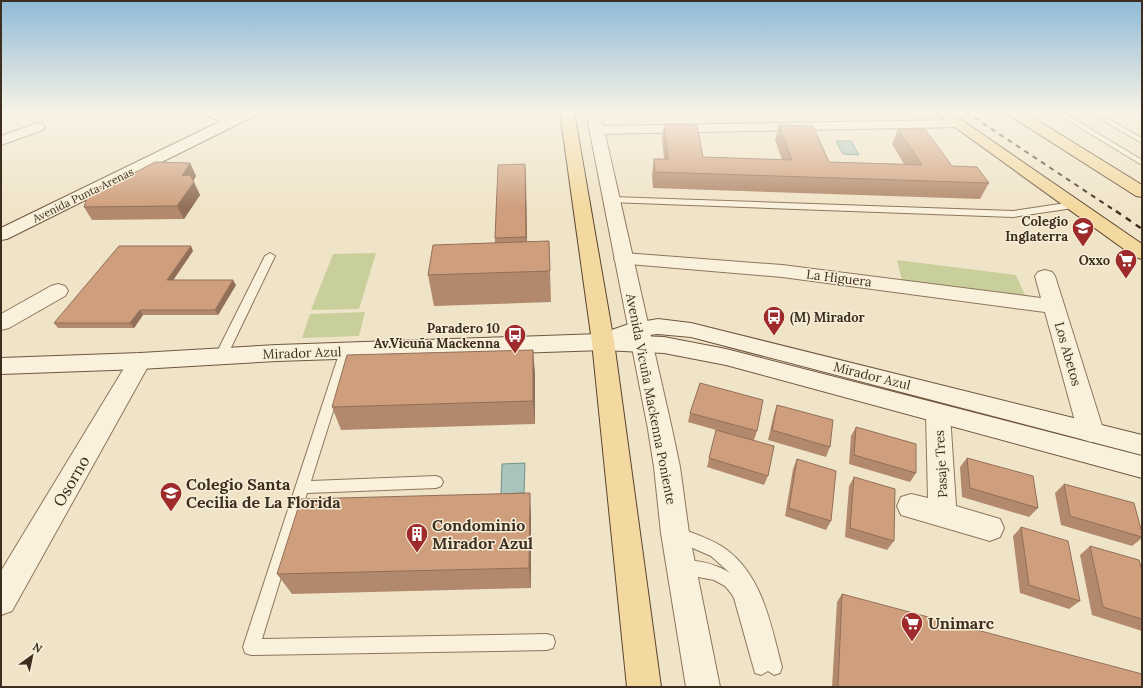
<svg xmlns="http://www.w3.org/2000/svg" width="1143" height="688" viewBox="0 0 1143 688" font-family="Lora,serif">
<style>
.green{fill:#c9cf9b}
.water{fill:#a9c4bc;stroke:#6f938a}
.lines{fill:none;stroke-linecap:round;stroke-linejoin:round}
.service-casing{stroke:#8d765c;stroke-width:2}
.minor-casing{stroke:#8d765c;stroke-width:2}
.tertiary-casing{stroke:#8d765c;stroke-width:2}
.secondary-casing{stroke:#6f573f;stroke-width:2}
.primary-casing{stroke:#5b4430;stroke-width:2}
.service{fill:#faf1dc;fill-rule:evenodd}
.minor{fill:#faf1dc;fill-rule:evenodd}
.tertiary{fill:#faf1dc;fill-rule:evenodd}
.secondary{fill:#faf1dc;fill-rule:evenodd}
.primary{fill:#f3d9a0;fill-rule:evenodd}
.rail-far1{stroke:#3d2e20;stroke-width:2;stroke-dasharray:5 5;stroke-linecap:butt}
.rail{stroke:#3d2e20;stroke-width:2.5;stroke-dasharray:6 6;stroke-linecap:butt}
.wall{fill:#b2896c}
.shaded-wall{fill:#916f58}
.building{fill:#cf9f7d;stroke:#916f58}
.labels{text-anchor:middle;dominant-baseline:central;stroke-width:3;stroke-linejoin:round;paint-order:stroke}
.far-street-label{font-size:11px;fill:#3d2e20;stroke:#f7eed8}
.poi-label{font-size:13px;font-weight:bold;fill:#3d2e20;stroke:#f7eed8;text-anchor:end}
.street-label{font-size:13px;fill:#3d2e20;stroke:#f7eed8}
.near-street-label{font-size:16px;fill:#3d2e20;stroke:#f7eed8}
.near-poi-label{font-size:16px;font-weight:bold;fill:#3d2e20;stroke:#f7eed8;text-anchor:start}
</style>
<rect width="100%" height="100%" fill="#f0e4c8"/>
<path class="green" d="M376 253 359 309 311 310 333 254Z
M897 260 1016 275 1026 297 902 281Z
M365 312 359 336 302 338 310 314Z"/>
<path class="water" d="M836 141H851L859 155 843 154Z
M525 463 524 493 501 494 502 464Z"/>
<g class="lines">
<g class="service-casing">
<path id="service" d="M1054 112H1062L1142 160V165Z
M1088 112H1096L1142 138V143Z
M1126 112H1134L1142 116V121Z
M612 197 1013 211 1073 202 1077 205 1073 208 1013 217 609 202 608 200Z
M270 253 275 256 227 356 225 359H217L215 356 265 256Z
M346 347 350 348 352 351 311 481 436 476 441 478 443 482 441 486 436 488 307 493 262 639 547 634 553 636 555 642 553 648 547 650 251 655 245 653 243 647 340 351 342 348Z
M677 527C694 534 713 539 727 550 763 577 771 626 782 667L780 673 774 675 768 671 761 675 755 673 734 598 731 593 725 586 714 580 677 573 675 568 677 563C692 557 716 564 730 573L711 556 672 539 670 534 672 529Z"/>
</g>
<g class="minor-casing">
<path id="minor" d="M957 120 962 121 964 124 962 127 598 134 593 133 591 130 593 127 598 126Z
M38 123 43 124 45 127 43 130 1 145V136Z
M624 253 782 265 1041 298 1035 276 1038 272 1045 270 1052 272 1055 276 1104 432 1100 439 1091 442 1082 439 1078 432 1045 312 782 277 617 263 614 259 617 255Z
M58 284 65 286 68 291 65 296 9 328 1 330V314L51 286Z
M140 353 148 355 151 361 12 611 1 615V571L132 355Z
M938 404 947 407 950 414 956 506 1000 519 1004 528 1000 537 990 541 901 515 897 506 901 497 911 494 928 498 926 414 929 407Z"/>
</g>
<g class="tertiary-casing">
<path id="tertiary" d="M586 112H600L672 429 680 467 689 533 720 687H686L661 533 654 467 648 429Z"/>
</g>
<g class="secondary-casing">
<path id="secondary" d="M202 112H222L232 116 240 112H258L256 115 238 124 7 239 1 240V228L221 121 204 115Z
M658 319 691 323 1142 435V455L691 337 658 334 639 336 664 337 726 349 1142 456V478L726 365 664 353 603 350 277 361 140 369 1 374V358L140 353 277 345 600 334 629 324Z"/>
</g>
<g class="primary-casing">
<path id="primary" d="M560 112H574L614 342 661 687H627L592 342Z
M934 112H950L1142 244V259L1135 257Z
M1007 112H1024L1142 185V197L1136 196 1009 115Z"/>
</g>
<use href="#service" class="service"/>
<use href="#minor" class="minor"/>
<use href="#tertiary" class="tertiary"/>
<use href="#secondary" class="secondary"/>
<use href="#primary" class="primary"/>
<path class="rail-far1" d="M966 112 1117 212"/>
<path class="rail" d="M1116 211 1142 229"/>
</g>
<path class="wall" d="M664 124 703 157 782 160 775 140 779 125 829 162 904 164 892 144 898 129 952 166 989 183 980 199 653 188 652 175 654 159H664L662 139Z
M190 163 196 176 193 181 200 195 184 219 92 220 84 207Z
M525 164 527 242 550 271 551 302 434 306 428 275 495 243V238Z
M193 251 173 280 236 285 218 315H143L134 328H58L54 323Z
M535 373V424L341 430 332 407Z
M777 405 830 447 826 457 768 440 774 414Z
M690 413 757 431 754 440 768 476 764 485 707 467 716 430 688 422Z
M856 427 916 473 910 482 849 464 851 436Z
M967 458 1038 508 1029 517 962 497 960 467Z
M797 459 831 521 826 530 785 516 793 469Z
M854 477 894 541 887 550 845 537 849 486Z
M1064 484 1142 533V538L1132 546 1061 525 1055 493Z
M531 515V588L292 594 277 574Z
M1021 527 1080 601 1069 609 1020 593 1013 536Z
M1090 546 1142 571V631L1092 615 1080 555Z
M842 594 1142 687H832L837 602Z"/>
<path class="shaded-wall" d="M190 163 196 176 189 188 182 176Z
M525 164 526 173 527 246 526 237Z
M194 182 200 195 184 219 177 206Z
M191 246 193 251 170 285 167 280Z
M233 280 236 285 218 315 215 310Z
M140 310 143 315 134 328 130 323Z
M533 350 535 373V424L533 401Z
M530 493 531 515V588L529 568Z"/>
<path class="building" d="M664 124 697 125 703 157 792 160 779 125 813 126 829 162 922 165 898 129H925L952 166 977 167 989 183 655 172 654 159H668Z
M155 162 190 163 182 176 190 175 194 182 177 206 84 207 88 195 97 188 109 182 138 171Z
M525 164 526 237 495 238 498 165Z
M549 241 550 271 428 275 433 245Z
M119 246H191L167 280H233L215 310H140L130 323H54Z
M533 350V401L332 407 347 355Z
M700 383 763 400 757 431 690 413Z
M777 405 833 420 830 447 772 430Z
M856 427 916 444V473L854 455Z
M716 430 774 446 768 476 709 458Z
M967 458 1033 476 1038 508 970 488Z
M797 459 836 471 831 521 789 508Z
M854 477 895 489 894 541 850 528Z
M1064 484 1134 503 1142 533V537L1070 516Z
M530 493 529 568 277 574 301 499Z
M1021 527 1068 541 1080 601 1029 585Z
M1090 546 1139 560 1142 571V619L1103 607Z
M842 594 1142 674V687H838Z"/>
<linearGradient id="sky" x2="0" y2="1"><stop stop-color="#8fbad6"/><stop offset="0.54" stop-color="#f8f3e6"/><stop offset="1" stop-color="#f8f3e6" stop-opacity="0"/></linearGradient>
<rect width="1143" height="208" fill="url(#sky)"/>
<defs>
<g id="school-pin" transform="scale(1.15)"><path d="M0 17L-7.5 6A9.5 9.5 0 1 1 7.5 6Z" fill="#9e2a2b" stroke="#f7eed8"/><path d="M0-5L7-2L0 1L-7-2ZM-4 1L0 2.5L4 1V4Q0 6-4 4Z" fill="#fff"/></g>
<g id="supermarket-pin" transform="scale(1.15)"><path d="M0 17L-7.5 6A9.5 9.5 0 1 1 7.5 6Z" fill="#9e2a2b" stroke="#f7eed8"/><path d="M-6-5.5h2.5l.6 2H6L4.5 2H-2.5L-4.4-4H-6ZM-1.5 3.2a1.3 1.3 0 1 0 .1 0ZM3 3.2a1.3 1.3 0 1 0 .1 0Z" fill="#fff"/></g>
<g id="bus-pin" transform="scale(1.15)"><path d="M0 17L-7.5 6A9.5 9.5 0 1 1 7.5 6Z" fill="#9e2a2b" stroke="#f7eed8"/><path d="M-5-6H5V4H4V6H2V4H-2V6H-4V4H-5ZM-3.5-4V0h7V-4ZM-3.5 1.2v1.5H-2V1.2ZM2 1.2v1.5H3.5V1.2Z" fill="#fff"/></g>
<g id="building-pin" transform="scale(1.15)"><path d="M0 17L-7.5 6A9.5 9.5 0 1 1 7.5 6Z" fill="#9e2a2b" stroke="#f7eed8"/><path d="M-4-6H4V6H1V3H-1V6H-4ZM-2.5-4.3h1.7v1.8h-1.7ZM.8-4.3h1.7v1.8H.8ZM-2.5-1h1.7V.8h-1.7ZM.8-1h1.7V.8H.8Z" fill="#fff"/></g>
</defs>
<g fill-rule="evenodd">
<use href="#school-pin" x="1083" y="228"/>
<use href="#supermarket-pin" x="1126" y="260"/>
<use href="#bus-pin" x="774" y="317"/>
<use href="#bus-pin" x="515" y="335"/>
<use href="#school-pin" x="171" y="493"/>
<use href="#building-pin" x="417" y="534"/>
<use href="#supermarket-pin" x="912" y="623"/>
</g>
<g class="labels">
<g class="far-street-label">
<text transform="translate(83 195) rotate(-26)">Avenida Punta Arenas</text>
</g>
<g class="poi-label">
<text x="1068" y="221">Colegio<tspan x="1068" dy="15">Inglaterra</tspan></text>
<text x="1110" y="260">Oxxo</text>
<text x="790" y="317" text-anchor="start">(M) Mirador</text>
<text x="500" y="328">Paradero 10<tspan x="500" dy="15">Av.Vicuña Mackenna</tspan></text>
</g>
<g class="street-label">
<text transform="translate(839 278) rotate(7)">La Higuera</text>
<text transform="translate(302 353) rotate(-2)">Mirador Azul</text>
<text transform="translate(1068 354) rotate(74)">Los Abetos</text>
<text transform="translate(872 376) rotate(14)">Mirador Azul</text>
<text transform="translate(651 399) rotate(79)">Avenida Vicuña Mackenna Poniente</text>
<text transform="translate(941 464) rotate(-93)">Pasaje Tres</text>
</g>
<g class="near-street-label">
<text transform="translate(71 481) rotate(-60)">Osorno</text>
</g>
<g class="near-poi-label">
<text x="186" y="484">Colegio Santa<tspan x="186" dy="18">Cecilia de La Florida</tspan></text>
<text x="432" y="525">Condominio<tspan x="432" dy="18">Mirador Azul</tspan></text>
<text x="928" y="623">Unimarc</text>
</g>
</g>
<rect width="1143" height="688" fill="none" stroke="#3d2e20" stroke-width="4"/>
<g transform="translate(32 656) rotate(33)" stroke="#f7eed8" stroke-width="3" paint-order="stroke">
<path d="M0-3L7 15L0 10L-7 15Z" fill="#3d2e20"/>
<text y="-6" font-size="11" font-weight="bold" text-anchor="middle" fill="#3d2e20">N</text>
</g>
</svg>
